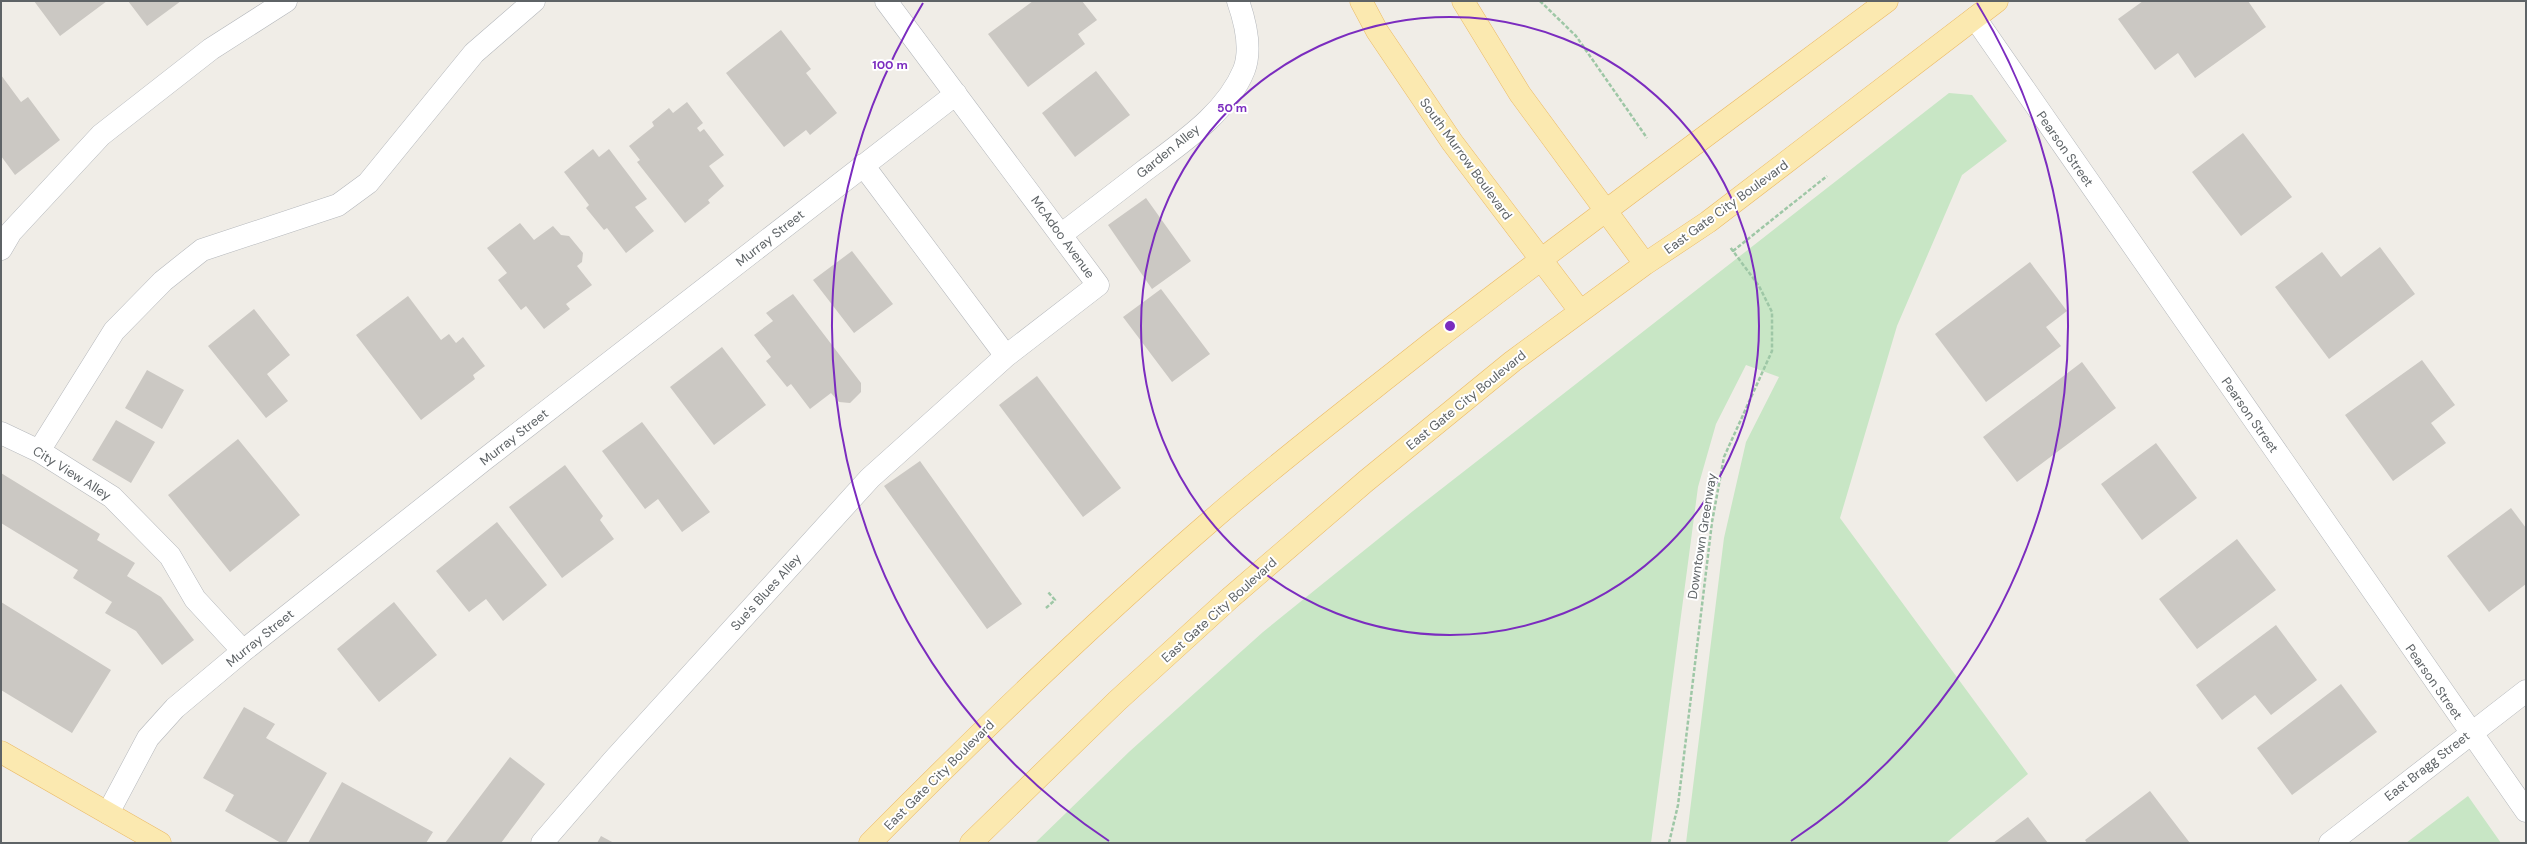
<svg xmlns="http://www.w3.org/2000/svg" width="2527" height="844" viewBox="0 0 2527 844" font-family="'DM Sans',sans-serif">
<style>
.green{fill:#c8e6c5}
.building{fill:#cbc8c3}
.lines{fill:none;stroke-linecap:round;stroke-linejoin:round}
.minor-casing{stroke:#b4b7bb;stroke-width:23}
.major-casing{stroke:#ebba65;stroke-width:23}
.path{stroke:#9ec7a6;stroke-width:2.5;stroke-dasharray:4 2;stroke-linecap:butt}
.minor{stroke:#fff;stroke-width:22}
.major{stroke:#fbe9b0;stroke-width:22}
.ring{fill:none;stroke:#7b2cbf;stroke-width:2}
.labels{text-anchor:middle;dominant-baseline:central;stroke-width:4;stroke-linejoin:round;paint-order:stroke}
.street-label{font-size:13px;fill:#5e6366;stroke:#fff}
.centre{fill:#7b2cbf;stroke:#fff;stroke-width:2}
.ring-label{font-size:12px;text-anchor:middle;font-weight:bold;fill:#7b2cbf;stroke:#fff;stroke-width:4;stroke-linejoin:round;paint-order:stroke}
</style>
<rect width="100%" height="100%" fill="#f0ede7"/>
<path class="green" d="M1949 93 1972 95 2007 141 1962 175 1897 326 1840 518 2028 774 1946 843H1686L1724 538 1746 442 1779 377 1746 365 1716 424 1698 487 1651 843H1035L1130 751 1263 632 1413 511Z
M2468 796 2501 843H2406Z"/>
<path class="building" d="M34 1H107L60 36Z
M128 1H181L147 26Z
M1033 1H1082L1097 20 1078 34 1085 44 1028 87 988 34Z
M2143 1H2248L2266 27 2195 78 2178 53 2155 70 2118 19Z
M781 30 811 69 806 73 837 113 810 135 806 130 784 147 726 73Z
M1096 71 1130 115 1075 157 1042 113Z
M1 75 21 102 28 97 60 140 15 175 1 156Z
M687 102 703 123 697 128 700 132 704 129 724 155 709 166 724 186 708 200 710 203 685 223 637 162 640 160 629 146 654 126 652 122 669 108 673 113Z
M2243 133 2292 197 2241 236 2192 172Z
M593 149 599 157 609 149 647 199 635 207 654 231 626 253 607 228 604 230 586 208 589 205 564 172Z
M1146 198 1191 261 1152 289 1108 225Z
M520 223 534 240 553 226 561 235 569 236 583 253 582 262 577 266 592 285 566 304 570 309 544 329 526 306 521 310 498 280 507 273 487 248Z
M2380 247 2415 294 2329 359 2275 287 2322 252 2341 277Z
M852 251 893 304 854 333 813 280Z
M2030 262 2067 311 2046 327 2061 346 1986 402 1935 334Z
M1161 289 1210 354 1172 382 1123 317Z
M793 294 861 383V392L850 403 839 402 831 393 810 409 791 384 787 387 766 361 771 357 754 335 773 321 766 313Z
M408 296 441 340 449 334 456 343 463 337 485 366 473 375 475 379 421 420 356 335Z
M254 309 290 355 267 374 288 401 266 418 208 346Z
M722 347 766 405 714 445 670 387Z
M2422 360 2455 405 2431 423 2446 443 2393 481 2345 415Z
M2082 362 2116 408 2017 482 1983 437Z
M147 370 184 390 162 429 125 408Z
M1037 376 1121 488 1083 517 999 405Z
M116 420 155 442 131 483 92 460Z
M642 422 710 512 682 532 658 499 645 509 602 451Z
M238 439 300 515 230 572 168 495Z
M2156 443 2197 498 2142 540 2101 484Z
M920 461 1022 604 987 629 884 486Z
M565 465 603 516 600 520 614 539 562 578 509 507Z
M1 473 100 534 97 540 135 563 127 576 161 597 194 640 162 665 136 631 105 613 112 602 73 578 78 570 1 523Z
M2511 508 2526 528V584L2489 612 2447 556Z
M497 522 547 585 503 621 486 599 469 612 436 571Z
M2237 539 2276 590 2197 649 2159 599Z
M1 602 111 670 72 733 1 690Z
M394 602 437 655 379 702 337 649Z
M2276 625 2317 680 2271 715 2255 695 2222 720 2196 685Z
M2341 684 2377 732 2292 795 2257 748Z
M244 707 275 724 266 738 327 773 286 843H281L225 811 234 795 203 778Z
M510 757 545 784 501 843H445Z
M342 782 433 832 426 843H308Z
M2150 791 2190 843H2087L2085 840Z
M2028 817 2048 843H1993Z
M601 836 614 843H597Z"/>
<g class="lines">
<g class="minor-casing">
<path id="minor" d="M1975 18 2526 811
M863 165 1006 356 1098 285 886 1
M1062 234C1089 213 1117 192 1144 171 1181 143 1226 114 1244 70 1252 49 1245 21 1238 1
M1 249 11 232 101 135 211 49 286 1
M1 433 39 451 112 497 170 556 195 599 243 651
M39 451 114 331 163 281 202 250 338 205 368 183 474 53 534 1
M108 813 148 738 175 708 243 651 485 459 956 94
M542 843 612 762 870 478 1006 356
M2330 843 2526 691"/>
</g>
<g class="major-casing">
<path id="major" d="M1361 1 1377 31 1452 142 1580 311
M1463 1 1520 94 1645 264
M1 752 160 843
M870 843C981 731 1094 622 1213 519 1283 458 1357 402 1430 344 1581 228 1734 115 1887 1
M971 843 1117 701 1230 598 1366 481 1513 361 1645 264 1708 222 1997 1"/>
</g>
<path class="path" d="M1540 1 1576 36 1647 138
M1733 251 1827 176
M1046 608 1055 600 1048 592
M1669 843 1678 805 1712 522 1724 457 1772 351V312L1759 286 1730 247"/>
<use href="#minor" class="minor"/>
<use href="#major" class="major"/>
</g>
<g class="ring">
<circle cx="1450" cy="326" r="309"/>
<path d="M1109 841A618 618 0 0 1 923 3M1977 3A618 618 0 0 1 1791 841"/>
</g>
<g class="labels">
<g class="street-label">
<text transform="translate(2065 149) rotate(55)">Pearson Street</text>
<text transform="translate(1168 151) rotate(-39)">Garden Alley</text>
<text transform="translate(1466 159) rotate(54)">South Murrow Boulevard</text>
<text transform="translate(1726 207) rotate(-36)">East Gate City Boulevard</text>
<text transform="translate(1063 237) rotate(54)">McAdoo Avenue</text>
<text transform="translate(770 238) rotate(-38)">Murray Street</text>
<text transform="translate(1466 400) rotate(-39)">East Gate City Boulevard</text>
<text transform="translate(2250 415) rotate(55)">Pearson Street</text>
<text transform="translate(514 437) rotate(-38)">Murray Street</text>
<text transform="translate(72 473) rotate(32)">City View Alley</text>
<text transform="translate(1702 536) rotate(-81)">Downtown Greenway</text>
<text transform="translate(766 592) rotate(-48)">Sue's Blues Alley</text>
<text transform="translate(1219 610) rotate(-42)">East Gate City Boulevard</text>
<text transform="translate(260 638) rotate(-39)">Murray Street</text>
<text transform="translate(2434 682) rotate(55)">Pearson Street</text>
<text transform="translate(2427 766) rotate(-38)">East Bragg Street</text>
<text transform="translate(939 775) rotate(-45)">East Gate City Boulevard</text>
</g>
</g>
<circle cx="1450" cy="326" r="6" class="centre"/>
<g class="ring-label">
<text x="890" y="69">100 m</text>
<text x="1232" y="112">50 m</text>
</g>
<rect width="2527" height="844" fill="none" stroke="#5e6366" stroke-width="4"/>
</svg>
